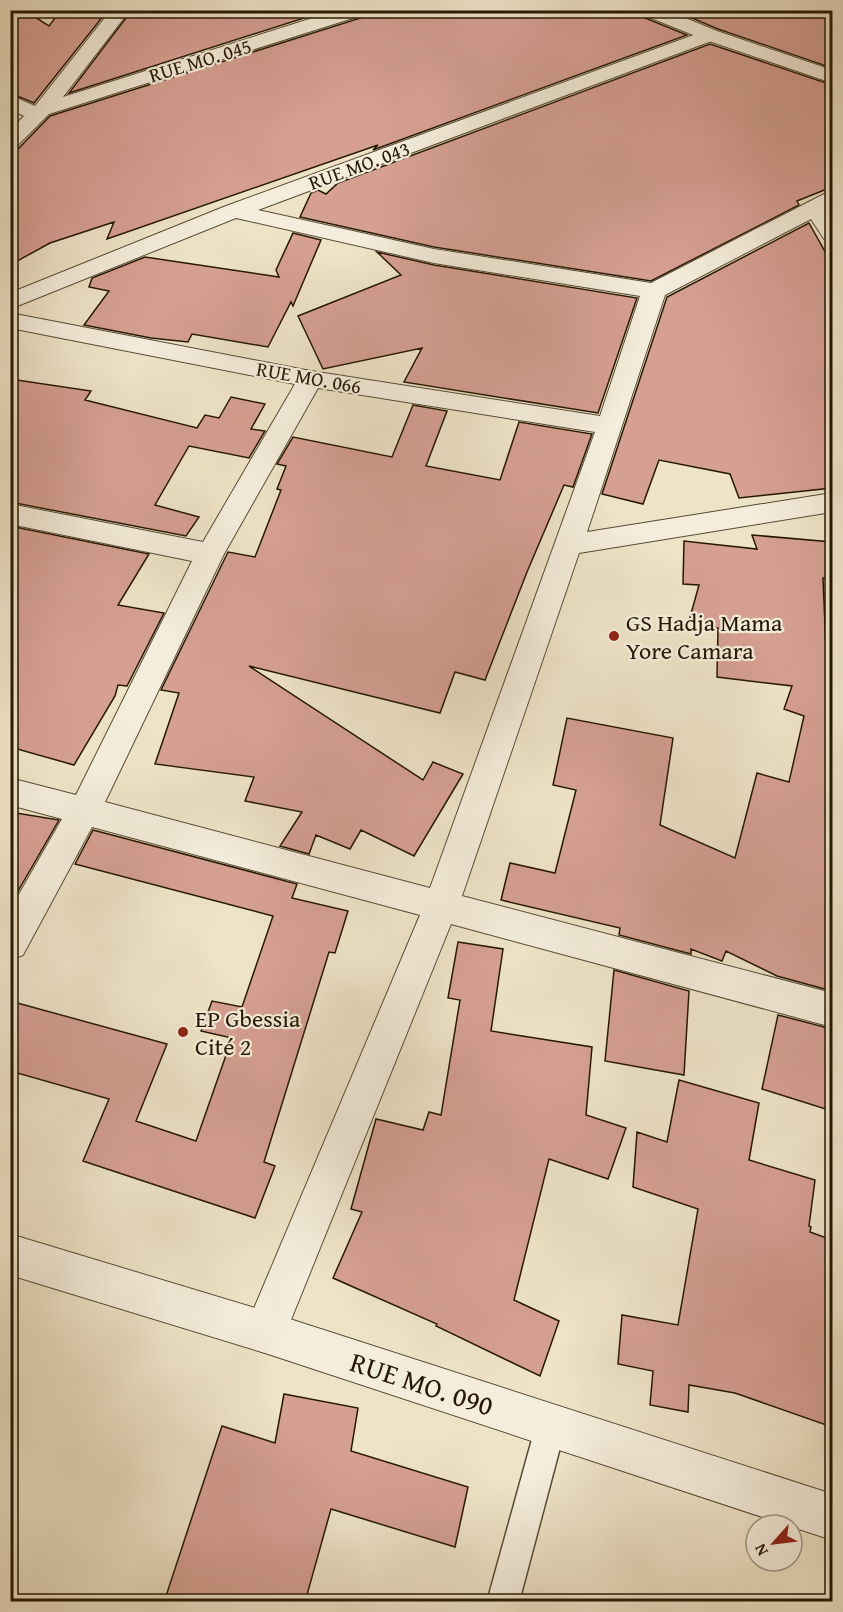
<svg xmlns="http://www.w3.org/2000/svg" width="843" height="1612" viewBox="0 0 843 1612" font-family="'Gentium Book Plus',serif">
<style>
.building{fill:#d59f92;stroke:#261804;stroke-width:1.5}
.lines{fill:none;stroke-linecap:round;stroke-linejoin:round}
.service-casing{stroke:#584b35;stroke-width:3}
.minor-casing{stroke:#584b35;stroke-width:2}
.tertiary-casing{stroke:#584b35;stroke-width:2}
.service{fill:#f4eddb;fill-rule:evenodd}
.minor{fill:#f4eddb;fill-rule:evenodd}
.tertiary{fill:#f4eddb;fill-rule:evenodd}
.poi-dot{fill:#8f2418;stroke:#f4eddb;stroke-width:2}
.labels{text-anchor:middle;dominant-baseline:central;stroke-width:4.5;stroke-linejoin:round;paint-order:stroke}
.far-street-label{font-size:20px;fill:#261804;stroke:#f4eddb}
.poi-label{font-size:24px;fill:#261804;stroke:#f4eddb;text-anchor:start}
.near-street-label{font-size:28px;fill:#261804;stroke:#f4eddb}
</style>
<rect width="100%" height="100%" fill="#eee3c7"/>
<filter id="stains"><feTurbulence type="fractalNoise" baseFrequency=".00333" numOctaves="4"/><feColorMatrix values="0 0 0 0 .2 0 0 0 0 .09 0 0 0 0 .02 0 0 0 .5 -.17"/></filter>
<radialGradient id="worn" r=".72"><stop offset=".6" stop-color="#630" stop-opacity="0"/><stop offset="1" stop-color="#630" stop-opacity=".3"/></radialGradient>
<path class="building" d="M10 10H24L49 26 61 10H108L34 103 10 93Z
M132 10H329L69 93Z
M370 10H637L640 16 687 35 373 150 378 145 107 239 114 222 50 243 10 265V150L19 148 50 116 367 16Z
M673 10H832V68L718 29Z
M710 44 832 85V187L797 201 799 205 651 281 434 247 300 217 311 193 318 190 326 194 338 183Z
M809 223 832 264V488L739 498 730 474 659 460 643 504 602 494 667 297Z
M293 233 321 240 293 306 291 302 268 347 192 334 188 342 151 338 84 325 109 291 89 287 92 278 145 257 279 277 276 270Z
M377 252 434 265 637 298 598 413 404 382 422 348 323 369 298 316 401 275Z
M10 379 91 391 85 400 197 428 205 415 219 418 231 397 265 404 251 429 265 431 249 458 189 446 155 505 199 517 186 536 10 502Z
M413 405 447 411 426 466 500 480 519 422 592 434 573 487 564 485 527 572 485 680 455 672 440 713 249 666 423 780 433 762 463 774 414 856 361 830 350 849 316 835 309 854 280 846 302 812 245 801 254 777 155 764 179 693 161 690 228 552 255 557 281 490 277 489 286 466 277 464 293 437 392 457Z
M10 526 149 554 118 605 164 613 127 686 118 685 115 696 74 765 10 747Z
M752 535 832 542V579L823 578 826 649 832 650V991L777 976 726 951 722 961 691 949V954L619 935 620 928 501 900 510 863 555 873 576 790 553 785 567 718 673 738 660 825 735 858 757 773 789 782 804 716 784 709 792 686 717 677 718 628 689 621 699 585 683 584 684 541 757 549Z
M10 812 59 820 10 905Z
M93 830 297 884 292 898 348 911 335 953 329 952 264 1162 275 1166 255 1218 83 1161 109 1099 10 1071V1001L167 1044 136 1121 196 1141 232 1038 201 1031 212 1001 242 1007 273 916 75 864Z
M458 942 503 949 491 1031 592 1047 586 1115 626 1128 608 1179 549 1159 514 1300 559 1321 540 1376 436 1326 437 1324 333 1278 362 1212 351 1209 376 1119 423 1130 429 1112 441 1115 460 1000 448 998Z
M614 970 689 991 684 1075 605 1061Z
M778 1015 832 1029V1111L762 1089Z
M679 1080 759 1103 749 1160 815 1180 809 1226 811 1227 810 1232 832 1240V1427L735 1393 689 1385 688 1412 650 1405 653 1371 618 1364 622 1315 678 1325 698 1209 633 1187 637 1132 667 1142Z
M284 1394 358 1408 351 1451 468 1487 455 1547 331 1509 305 1602H182L166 1596 222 1426 275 1443Z"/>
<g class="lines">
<g class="service-casing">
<path id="service" d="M551 1410 562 1414 566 1425 519 1602H487L536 1425 540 1414Z"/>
</g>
<g class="minor-casing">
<path id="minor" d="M111 10H130L63 97 338 10H368L366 14 49 114 17 146 10 148V130L24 116 10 109V95L35 106Z
M710 29 717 31 720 35 717 39 258 210 434 249 651 283 824 194 832 192V208L828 210 832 217V241L824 239 811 219 665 295 587 532 832 493V512L579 553 462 896 832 993V1027L451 924 280 1347 265 1353 250 1347 244 1332 420 915 92 827 23 955 10 960V910L62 819 10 805V778L76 795 192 561 10 524V504L203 542 295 384 10 328V313L311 371 600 416 640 296 434 263 236 218 10 309V293L226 206ZM318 388 595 432 430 888 105 802 224 554Z"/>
</g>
<g class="tertiary-casing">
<path id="tertiary" d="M639 10H666L717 31 832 70V83L703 39 641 14Z
M10 1234 265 1311 832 1494V1540L265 1353 10 1275Z"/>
</g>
<use href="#service" class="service"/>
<use href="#minor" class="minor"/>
<use href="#tertiary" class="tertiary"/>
</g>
<g class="poi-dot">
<circle cx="614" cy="636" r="6"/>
<circle cx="183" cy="1032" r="6"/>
</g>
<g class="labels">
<g class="far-street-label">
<text transform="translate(200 60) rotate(-17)">RUE MO. 045</text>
<text transform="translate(359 165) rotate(-20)">RUE MO. 043</text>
<text transform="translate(309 377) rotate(10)">RUE MO. 066</text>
</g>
<g class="poi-label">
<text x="626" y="622">GS Hadja Mama<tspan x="626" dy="28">Yore Camara</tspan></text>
<text x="195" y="1018">EP Gbessia<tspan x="195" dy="28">Cité 2</tspan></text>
</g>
<g class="near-street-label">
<text transform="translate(422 1383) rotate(18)">RUE MO. 090</text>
</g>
</g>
<rect width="843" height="1612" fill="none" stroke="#eee3c7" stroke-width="36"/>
<rect x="12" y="12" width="819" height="1588" fill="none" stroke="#261804" stroke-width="3"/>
<rect x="18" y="18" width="807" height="1576" fill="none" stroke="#261804" stroke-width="1.5"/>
<g transform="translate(774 1543) rotate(242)"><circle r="28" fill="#f4eddb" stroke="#a29885" stroke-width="1.5"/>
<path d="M0-4.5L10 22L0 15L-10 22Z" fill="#8f2418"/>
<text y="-9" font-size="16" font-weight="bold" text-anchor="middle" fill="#261804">N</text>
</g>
<rect width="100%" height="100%" filter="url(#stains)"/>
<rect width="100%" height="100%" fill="url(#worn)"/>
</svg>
